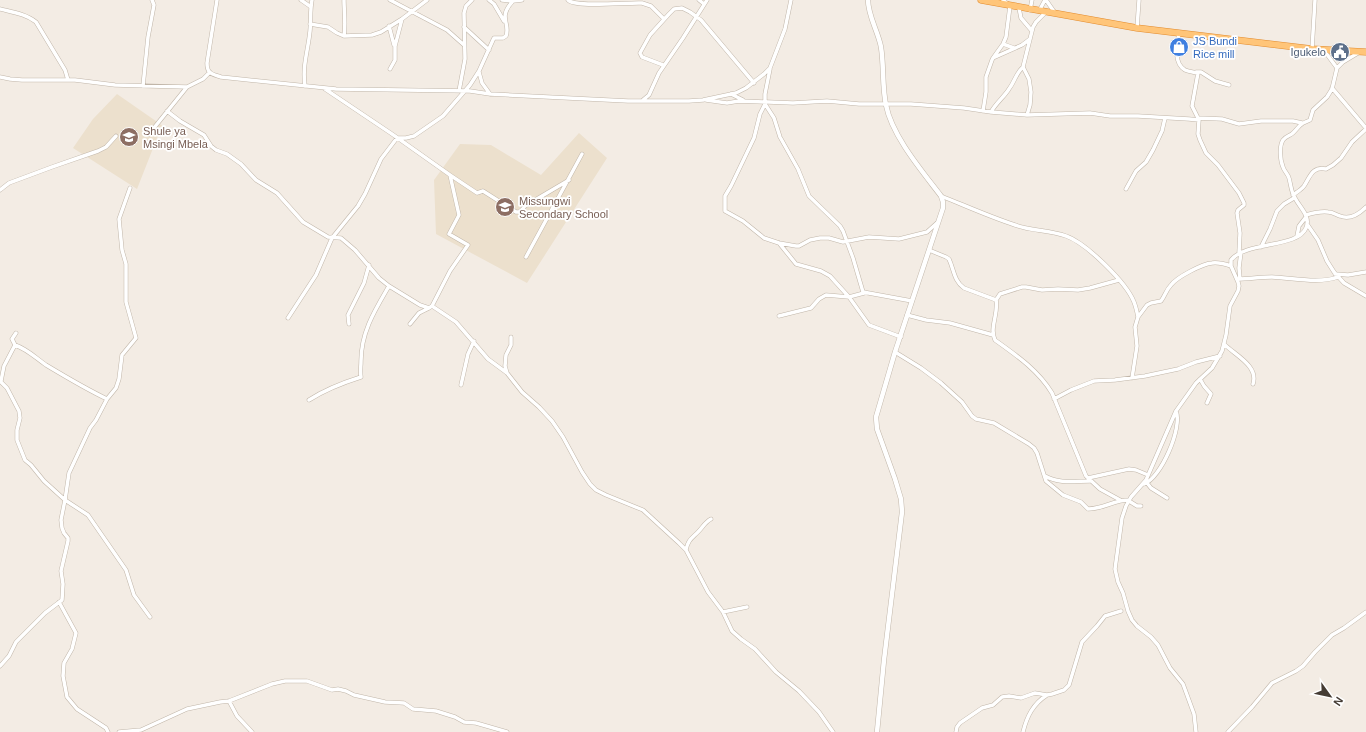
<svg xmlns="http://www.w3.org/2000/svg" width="1366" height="732" viewBox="0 0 1366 732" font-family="Arial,sans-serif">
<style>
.education{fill:#ece0cd}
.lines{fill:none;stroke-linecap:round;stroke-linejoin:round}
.minor-casing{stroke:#c1b6a9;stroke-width:4.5}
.tertiary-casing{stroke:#c1b6a9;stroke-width:5.5}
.trunk-casing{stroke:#e28b2e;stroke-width:7}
.minor{stroke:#fff;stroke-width:3.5}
.tertiary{stroke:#fff;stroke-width:4.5}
.trunk{stroke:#ffc579;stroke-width:6}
.labels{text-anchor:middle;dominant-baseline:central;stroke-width:3.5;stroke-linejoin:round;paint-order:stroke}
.shop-label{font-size:11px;fill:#366cbe;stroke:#fff;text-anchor:start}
.service-label{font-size:11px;fill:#4e5e75;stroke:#fff;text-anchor:end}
.education-label{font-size:11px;fill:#785e54;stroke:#fff;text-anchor:start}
</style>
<rect width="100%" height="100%" fill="#f3ece4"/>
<path class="education" d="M117 94 163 126 159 133 137 189 73 148 93 119Z
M579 133 607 158 527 283 436 234 434 180 460 144 491 145 541 175Z"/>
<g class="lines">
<g class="minor-casing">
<path id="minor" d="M217 0 207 63C207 74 212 74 221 77L336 89 470 91 490 94 628 101H689L703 100 736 93 746 88 764 74 770 68 785 29 791 0
M301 0 311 7
M390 0 447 30 464 45
M489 0 494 4 504 21
M502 0 513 1 522 0
M568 0C575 8 629 2 642 3L651 6 664 19
M699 0 704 4
M1046 0 1055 13
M1019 8 1021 18 1032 31
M0 9C12 12 26 14 36 22L65 70 68 80
M1030 10 1032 0
M1039 11 1045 0
M310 24 328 27 337 33 344 36 372 35 381 32 402 19 427 0
M389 26 394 45
M464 27 489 50
M1137 28 1139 0
M1179 33C1177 45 1173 63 1185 70 1189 72 1194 72 1198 73L1192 106 1199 120 1198 134 1200 140 1206 153 1218 165 1239 193 1244 203V205L1238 210 1237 213 1240 233 1239 253
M344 36C346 24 344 12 344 0
M1003 44 1014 48
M1312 49 1315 0
M1323 49 1337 68
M993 58 1003 44 1006 37 1010 6 1003 0
M663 65 642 57 640 53 650 35 669 14 674 9 682 8 690 12 701 20 754 83
M390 69 395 60V46L402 19
M770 69 765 94V104L774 118 780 137 798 169 809 196 840 226 843 231 853 258 863 292 912 301
M479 72 482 83 490 94
M1196 72H1201L1215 81 1229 85
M0 77 10 79 22 80H75L115 85 187 87
M143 86 148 37 154 5 152 0
M305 86C302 66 308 51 310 31 311 21 310 10 312 0
M1332 88 1366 128
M459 91 465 59 464 13 466 6 472 0
M731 94 743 100
M643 100 649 95 659 73 683 38 707 0
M706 100 727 103 739 101 793 103 827 101 859 104H911L964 108 991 112 1027 115 1090 113 1110 116H1138L1189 119 1199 120
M765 104 760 114 754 138 731 186 725 196V211L743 221 764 238 779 243 796 246H799L810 240 820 238H829L843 242 869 237 899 239 927 232 937 223
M167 111 180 121 204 135 211 146 216 150 227 154 241 164 256 180 277 193 303 222 328 237 341 238 355 250 379 278 389 286 420 305 429 308 432 306 450 271 468 245 449 234 459 215 450 175 392 134 325 89
M983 111 986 92V77L992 60 993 58 1022 45 1030 39
M991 112C996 103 1004 97 1009 89 1015 81 1016 73 1023 67
M1027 115 1030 105 1031 92 1029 79 1023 67 1033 27 1036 22 1046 12
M1198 118 1222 119 1239 124 1261 121H1293L1302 123
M149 134 187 87 203 79 210 72
M450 175 477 193 483 191 516 212H520L525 206 569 180
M130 188 119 219 122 250 126 264V302L136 338 122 355 119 379 116 388 107 399 96 420 90 428 69 473 65 500 88 515 126 570 134 595 150 617
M1126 189 1136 171 1146 162 1153 150 1162 131 1165 118
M0 190 9 183 52 167 98 151 106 147 116 136
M1293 195C1297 192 1301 190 1304 186 1310 177 1312 166 1326 169L1333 165 1341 158 1352 142 1366 129
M941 196C966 206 990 217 1015 225 1031 231 1049 230 1066 236 1086 243 1126 282 1134 302 1136 307 1137 312 1138 317
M1306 215C1313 213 1320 211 1328 212 1333 212 1336 215 1340 216 1350 220 1359 214 1366 207
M1307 224 1318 240 1327 261 1334 272 1344 283 1366 296
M1297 236 1299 226 1306 217
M779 243 796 264 821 271 830 276 849 297 869 325 901 337
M1261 247 1270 229 1277 211 1284 204 1294 198
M929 250 946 257 949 259C954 270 954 281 964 288L996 300C999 313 989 328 995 340 1016 355 1038 370 1052 393L1086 476 1100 489 1120 500
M526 257 582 154
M1335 274 1348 275 1366 272
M1237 279C1249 279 1260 277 1272 277 1293 278 1319 284 1338 277
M1240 279 1239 268 1241 252
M996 300 1000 294 1022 287H1026L1042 290 1058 289 1078 290 1090 288 1119 280
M432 306 456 322 488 359 507 373
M907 315 926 320 950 323 993 335
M779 316 811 308 819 299 826 295 849 297 864 293
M288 318 316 275 332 238 358 206 365 194 381 159 397 138H406L414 136 443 116 470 85 479 71 493 40 494 38H503L506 36C511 23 497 18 513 1
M349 324 348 315 364 283 369 265
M410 324 419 313 429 308
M16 333 12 339 15 345C27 349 36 358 46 365 66 377 86 389 107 399
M511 337V345L506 355 505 366 507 373 522 392 539 407 552 421 563 437 582 472 590 484 596 490 606 495 643 510 679 543 686 550 708 592 723 612 732 631 741 639 755 649 776 672 799 691 819 712 833 732
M1224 344C1235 355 1259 366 1253 384
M895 352 921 368 941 383 962 402 972 416 976 419 994 423 1029 444 1034 448 1037 453 1046 481 1063 495 1081 502 1088 509C1103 509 1114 500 1129 500
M1132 378 1137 346 1135 327 1138 317 1147 305 1151 303 1161 301C1165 296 1166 290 1171 285 1177 277 1202 264 1212 263 1219 262 1225 264 1231 266
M1200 379 1204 386 1211 394 1207 403
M0 381 7 388 19 411 20 418 17 430V440L25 460 31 465 44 481 65 500 61 520 62 528 64 533 68 538V541L61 571 63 584 62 600 45 613 16 642 9 656 0 666
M1 381 4 366 15 345
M461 385 468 354 474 341
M1054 399 1071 390 1094 381 1115 380 1145 376 1178 369 1196 362 1220 356
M309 400C326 389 342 383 361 377 360 371 361 367 361 361 361 332 375 310 389 286
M1045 476C1059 484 1075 481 1090 481
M1088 478 1129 469 1136 470 1148 475
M1147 483 1151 488 1167 498
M1144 484C1161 478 1183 427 1176 411
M1129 501 1137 506H1141
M686 550C688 540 691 539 698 532 703 527 705 522 711 519
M59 602 76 633 72 649 64 663 63 676 67 697 77 709 106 728 108 732
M723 612 747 607
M229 701 237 716 252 732
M119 732 141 730 187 709 220 702 229 701 272 684 285 681H307L332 690 338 689 346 691 354 695 385 702 404 703 413 709 436 711 455 717 464 722 476 723 507 732
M956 732 957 727 960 723 982 708 993 705 1002 697 1009 696 1021 698 1035 693 1047 695 1052 694 1064 690 1069 685 1082 642 1097 626 1105 616 1121 611
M1023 732C1027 716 1033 704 1047 695
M1196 732 1194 714 1183 684 1170 668 1158 645 1151 637 1137 626 1132 620 1128 611 1123 593 1118 582 1115 569 1122 518 1126 506 1131 497 1146 480 1176 411 1196 383 1212 368 1222 351 1226 335 1230 306 1238 291 1239 286 1238 282 1231 266V260C1246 241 1298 248 1306 228 1311 216 1300 208 1295 198 1291 192 1291 185 1289 178 1288 174 1284 171 1283 167 1280 160 1279 146 1283 140 1286 136 1290 136 1293 133 1301 125 1298 125 1310 120L1313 110 1327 97 1332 89 1337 68 1343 62 1358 53
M1228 732 1252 707 1272 683 1296 671 1303 666 1315 652 1332 635 1344 628 1366 612"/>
</g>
<g class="tertiary-casing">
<path id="tertiary" d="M868 0C868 16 878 31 881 47 884 66 882 86 886 105 892 136 922 171 941 196L943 202V208L895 352 876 417 877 429 895 479 901 499 902 512 884 660 877 732"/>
</g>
<g class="trunk-casing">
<path id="trunk" d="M981 0 1137 28 1312 49 1366 52"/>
</g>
<use href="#minor" class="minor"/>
<use href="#tertiary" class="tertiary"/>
<use href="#trunk" class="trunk"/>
</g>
<defs>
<g id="shop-disc" transform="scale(1)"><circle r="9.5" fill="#3f7fe0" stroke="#fff"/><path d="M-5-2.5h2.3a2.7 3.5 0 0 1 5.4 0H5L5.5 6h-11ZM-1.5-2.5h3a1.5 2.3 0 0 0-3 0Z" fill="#fff"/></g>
<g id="civic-disc" transform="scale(1)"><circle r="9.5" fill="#5c6f8a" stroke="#fff"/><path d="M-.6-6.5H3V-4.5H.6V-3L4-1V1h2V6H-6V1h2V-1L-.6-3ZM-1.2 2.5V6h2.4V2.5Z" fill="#fff"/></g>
<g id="school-disc" transform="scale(1)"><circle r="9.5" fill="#8d6e63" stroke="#fff"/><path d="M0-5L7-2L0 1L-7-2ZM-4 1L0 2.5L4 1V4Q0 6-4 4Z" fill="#fff"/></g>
</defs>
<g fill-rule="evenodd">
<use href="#shop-disc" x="1179" y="47"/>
<use href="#civic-disc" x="1340" y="52"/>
<use href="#school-disc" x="129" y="137"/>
<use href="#school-disc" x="505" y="207"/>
</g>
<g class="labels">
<g class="shop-label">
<text x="1193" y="41">JS Bundi<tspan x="1193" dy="13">Rice mill</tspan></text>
</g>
<g class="service-label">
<text x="1326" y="52">Igukelo</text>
</g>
<g class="education-label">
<text x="143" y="131">Shule ya<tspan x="143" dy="13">Msingi Mbela</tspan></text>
<text x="519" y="201">Missungwi<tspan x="519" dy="13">Secondary School</tspan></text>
</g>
</g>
<g transform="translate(1330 696) rotate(123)" stroke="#ffffff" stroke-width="3" paint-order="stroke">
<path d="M0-3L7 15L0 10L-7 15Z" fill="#453c34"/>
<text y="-6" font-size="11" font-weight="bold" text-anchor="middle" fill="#453c34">N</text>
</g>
</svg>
